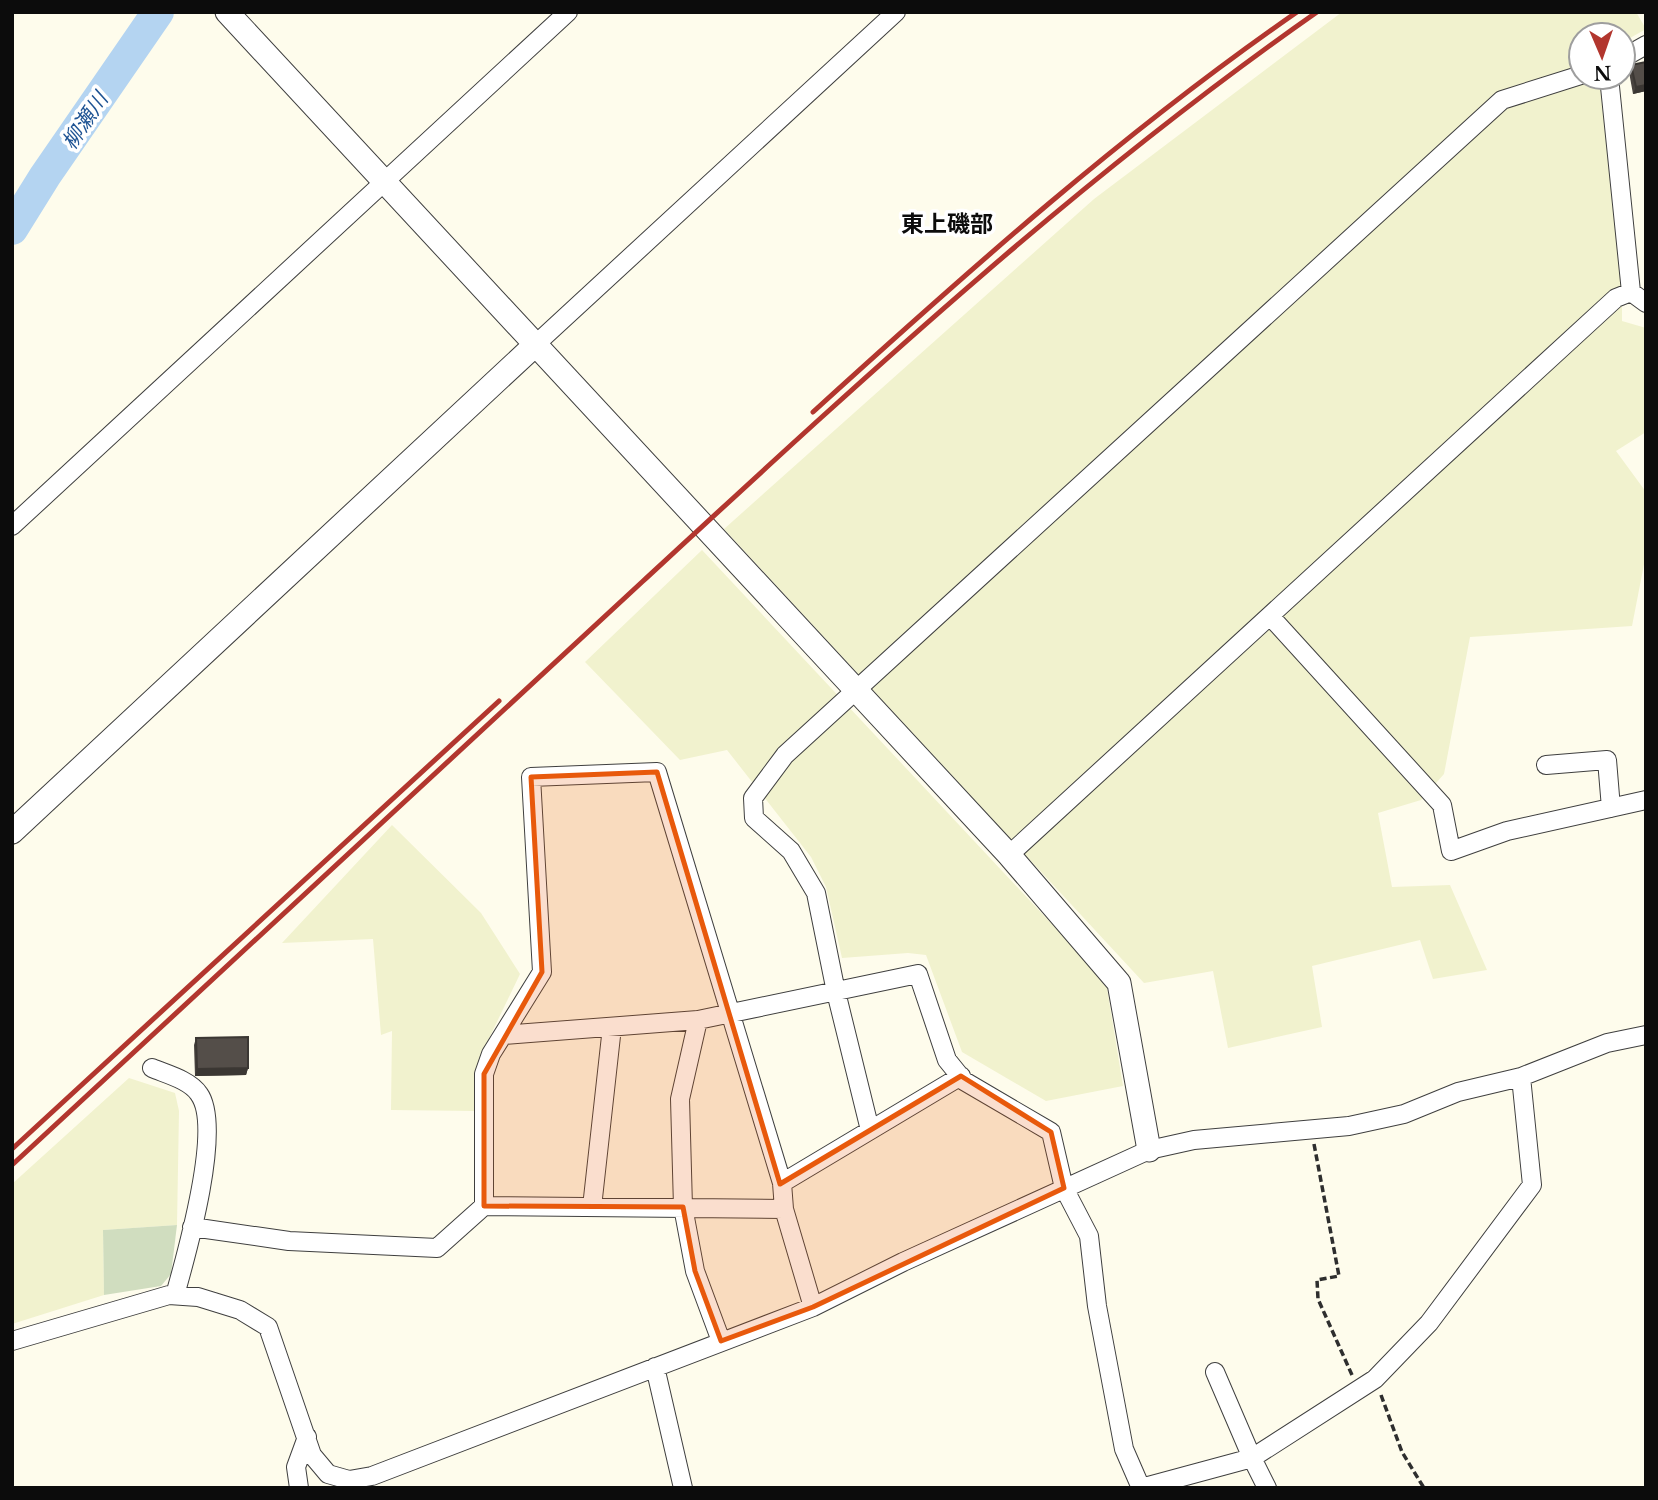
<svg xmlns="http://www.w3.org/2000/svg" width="1658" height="1500" viewBox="0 0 1658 1500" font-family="'Libre Baskerville','Noto Sans JP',serif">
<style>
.farmland{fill:#f1f2ce}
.cemetery{fill:#d0ddbf}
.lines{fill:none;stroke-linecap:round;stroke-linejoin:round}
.river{stroke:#b4d4f1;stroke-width:32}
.minor-casing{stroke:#3f3f3f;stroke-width:20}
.tertiary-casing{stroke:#3f3f3f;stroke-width:25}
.path{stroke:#2e2e2e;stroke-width:3.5;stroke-dasharray:7 3.5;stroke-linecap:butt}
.minor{stroke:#fff;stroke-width:18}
.tertiary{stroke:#fff;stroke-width:23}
.rail{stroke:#b2362e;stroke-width:5}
.wall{fill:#48433f}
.shaded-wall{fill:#3b3733}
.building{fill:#544e49;stroke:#3b3733;stroke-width:2}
.marked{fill:#e8590c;fill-opacity:0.2;stroke:#e8590c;stroke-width:5;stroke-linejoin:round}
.labels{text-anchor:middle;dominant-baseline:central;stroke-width:7;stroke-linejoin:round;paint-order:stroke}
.water-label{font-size:21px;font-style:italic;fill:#1f5494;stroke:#fff}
.quarter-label{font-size:23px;font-weight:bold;fill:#0c0c0c;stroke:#fff}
</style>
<rect width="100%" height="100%" fill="#fefcec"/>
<path class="farmland" d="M1342 12H1636L1646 29 1623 42V35H1581V77H1599L1622 287V321L1646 328V432L1616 451 1646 492V554L1632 626 1470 637 1444 774 1421 800 1378 813 1392 887 1450 885 1487 970 1433 979 1420 940 1312 966 1322 1027 1228 1048 1213 971 1144 983 724 529 1094 199Z
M702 550 1106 982 1123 1086 1046 1101 962 1052 926 955 908 953 842 958 826 887 811 857 727 750 680 760 585 662Z
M392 825 481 913 520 974 481 1055 474 1111 391 1110 392 1031 381 1035 373 939 282 943Z
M129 1078 175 1093 179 1111 177 1225 103 1230 104 1295 12 1324V1184Z"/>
<path class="cemetery" d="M177 1225 171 1274 161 1286 104 1295 103 1230Z"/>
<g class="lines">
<path class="river" d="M12 229 45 176 158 12"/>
<g class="minor-casing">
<path id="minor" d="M1623 58 1646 45
M1609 77 1631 292 1646 303
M535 345 896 12
M12 526 568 12
M1270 616 1442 805 1451 851 1507 831 1646 800
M1546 765 1607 760 1611 808
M1009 855 1616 298 1631 292
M503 1035 698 1020
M152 1068C166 1074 190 1080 199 1094 223 1127 186 1256 175 1295
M870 1130 836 992 816 893 791 851 754 818 753 798 785 755 1502 100 1581 75
M782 1183 961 1076
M592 1207 612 1027
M784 1209 484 1206V1074L491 1054 542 972 531 777 657 772 782 1183 784 1209 813 1307
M192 1227 289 1241 437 1248 484 1206
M12 1341 169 1295 198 1297 240 1310 268 1327 312 1455 328 1474 349 1480 372 1476 813 1307 903 1262 1149 1150 1194 1140 1349 1126 1404 1114 1458 1092 1521 1077 1607 1043 1646 1035
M721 1341 695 1271 683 1207 680 1099 698 1020 918 974 947 1060 964 1081 1051 1132 1064 1188 1089 1236 1097 1306 1124 1449 1141 1488
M655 1367 683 1488
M1215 1372 1252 1458 1375 1379 1429 1323 1532 1185 1521 1077
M299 1488 296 1467 307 1437
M1141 1488 1252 1458 1267 1488"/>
</g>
<g class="tertiary-casing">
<path id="tertiary" d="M227 12 1009 855 1119 983 1149 1150
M12 832 535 345"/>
</g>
<path class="path" d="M1314 1144 1339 1276 1317 1280 1318 1299 1352 1375
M1381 1395 1402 1452 1424 1488"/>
<use href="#minor" class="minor"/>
<use href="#tertiary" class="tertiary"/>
<path class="rail" d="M813 412C968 271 1125 131 1297 12
M12 1149 499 701
M12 1165C222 970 432 776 642 582 859 382 1075 181 1317 12"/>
</g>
<path class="wall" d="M1646 62V91L1633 94 1629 72 1631 65Z
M196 1038 248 1068 246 1075 195 1076 194 1045Z"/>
<path class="shaded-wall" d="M1646 85V91L1633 94 1636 87Z
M248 1068 246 1075 195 1076 197 1069Z"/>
<path class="building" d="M1646 62V85L1636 87 1631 65Z
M248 1037V1068L197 1069 196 1038Z"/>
<path class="marked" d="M657 772 780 1184 961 1076 1051 1132 1064 1188 813 1307 721 1341 695 1271 683 1207 484 1206V1074L542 972 531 777Z"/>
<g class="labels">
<g class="water-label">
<text transform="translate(85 121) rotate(-56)">柳瀬川</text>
</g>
<g class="quarter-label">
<text x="947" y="224">東上磯部</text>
</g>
</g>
<rect width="1658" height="1500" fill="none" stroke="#0c0c0c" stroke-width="28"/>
<g transform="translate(1602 56) rotate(178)"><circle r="33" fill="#ffffff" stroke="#9e9e9e" stroke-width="2"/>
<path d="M0-5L12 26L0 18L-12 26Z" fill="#b2362e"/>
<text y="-10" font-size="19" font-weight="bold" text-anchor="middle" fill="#0c0c0c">N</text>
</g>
</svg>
